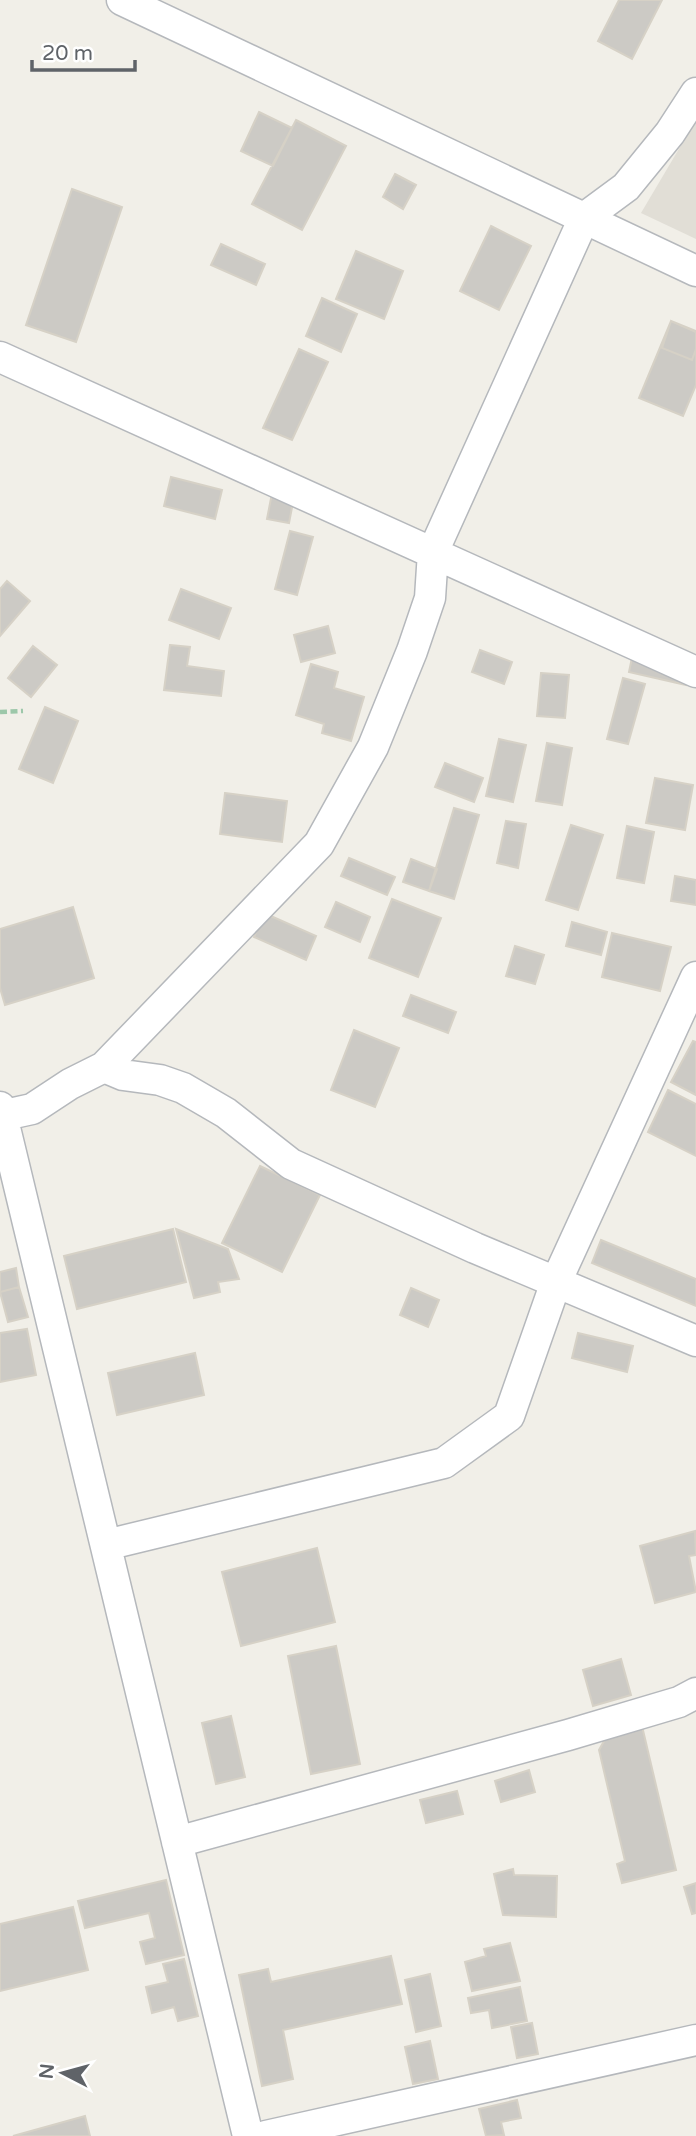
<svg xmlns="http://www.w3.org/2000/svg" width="696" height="2136" viewBox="0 0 696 2136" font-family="'Varela Round',sans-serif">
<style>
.education{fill:#e1ded6}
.building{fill:#cccac5;stroke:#d6d1c6;stroke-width:2}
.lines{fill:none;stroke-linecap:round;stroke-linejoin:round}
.minor-casing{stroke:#b5b8bc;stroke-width:33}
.path{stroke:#9cc7a9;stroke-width:4.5;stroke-dasharray:7 3.5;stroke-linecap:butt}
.minor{stroke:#fff;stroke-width:30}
</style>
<rect width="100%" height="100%" fill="#f1efe8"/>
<path class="education" d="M696 120V239L641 213Z"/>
<path class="building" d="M619 0H662L632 59 598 41Z
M259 112 292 128 273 166 241 151Z
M296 120 346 146 302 230 252 204Z
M395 174 416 185 403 209 383 197Z
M72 189 122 207 76 342 26 325Z
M491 226 531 246 499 310 460 291Z
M221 244 265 264 256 285 211 265Z
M356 251 403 271 384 319 336 299Z
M322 298 357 314 341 352 306 336Z
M671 321 696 332V349L692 360 662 348Z
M671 321 696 331V385L683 416 639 398Z
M299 349 328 362 292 440 263 428Z
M171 477 222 490 215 519 164 506Z
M273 488 295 492 289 523 267 519Z
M290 531 313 537 297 595 275 589Z
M7 581 30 601 0 636V589Z
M181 589 231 608 219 639 169 620Z
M328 626 335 653 301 662 294 635Z
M170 645 190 647 187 666 224 671 221 696 164 690Z
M33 646 57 665 31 697 8 678Z
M634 648 691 662 686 685 629 672Z
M480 650 512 662 504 684 472 672Z
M311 664 338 672 334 688 364 697 351 741 322 733 324 724 296 715Z
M541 673 569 675 565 718 537 716Z
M623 678 645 684 628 744 607 739Z
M45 707 78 721 53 783 19 769Z
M499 739 526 745 513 802 486 796Z
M547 743 572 748 562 805 536 801Z
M445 763 483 778 474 802 435 787Z
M655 778 693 785 685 830 646 823Z
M225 793 287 801 282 842 220 834Z
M454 808 479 815 454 899 429 891Z
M506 821 526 824 518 868 497 863Z
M571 825 603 835 578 910 546 900Z
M627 826 654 832 644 883 617 878Z
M349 858 395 877 387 895 341 876Z
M411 859 437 869 429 891 403 882Z
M675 876 696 880V905L671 901Z
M392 899 441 918 418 977 369 958Z
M336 902 370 917 360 942 325 927Z
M73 907 94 978 5 1005 0 988V929Z
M264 913 316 936 306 960 254 937Z
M572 922 607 932 601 955 566 946Z
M612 933 671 947 660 991 602 977Z
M515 946 544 955 535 984 506 976Z
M411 995 456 1012 448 1033 403 1016Z
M354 1030 399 1048 375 1107 331 1090Z
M693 1041 696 1042V1095L671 1082Z
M668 1090 696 1104V1156L648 1132Z
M260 1166 320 1195 282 1272 222 1243Z
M173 1229 186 1282 77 1309 64 1256Z
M176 1229 228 1249 239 1279 218 1282 220 1292 194 1298Z
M601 1240 696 1279V1306L592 1263Z
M16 1268 19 1287 0 1292V1272Z
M19 1287 28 1317 8 1322 0 1292Z
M411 1288 439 1300 428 1327 400 1315Z
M27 1329 36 1375 0 1382V1333Z
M578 1333 633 1346 627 1372 572 1358Z
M195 1353 204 1395 117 1415 108 1373Z
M695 1531 696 1555 689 1556 696 1592 655 1603 640 1546Z
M317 1548 335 1622 241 1646 222 1572Z
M336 1646 360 1764 311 1774 288 1656Z
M621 1659 631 1695 593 1706 583 1670Z
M231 1716 245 1777 216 1784 202 1723Z
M642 1726 676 1870 622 1883 617 1864 625 1861 599 1750 608 1734Z
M529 1770 535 1792 501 1802 495 1781Z
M457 1791 463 1814 426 1823 420 1800Z
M513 1869 514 1875 557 1876 556 1917 503 1915 494 1874Z
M166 1880 184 1955 146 1964 140 1942 155 1938 149 1913 85 1928 78 1901Z
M696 1883V1913L692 1914 684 1887Z
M73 1907 88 1970 0 1991V1924Z
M510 1943 520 1981 472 1991 465 1962 486 1956 484 1949Z
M391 1956 402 2004 283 2030 293 2079 262 2086 239 1975 268 1969 271 1982Z
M184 1959 198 2016 178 2021 174 2007 152 2013 146 1987 168 1982 163 1964Z
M430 1974 441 2026 416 2032 405 1980Z
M520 1987 527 2021 492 2028 489 2010 471 2013 468 1998Z
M532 2023 538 2054 517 2058 511 2027Z
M430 2041 438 2079 413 2084 405 2047Z
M517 2100 521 2118 501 2122 504 2135 486 2136 479 2109Z
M85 2116 90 2136H13Z"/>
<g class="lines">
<g class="minor-casing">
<path id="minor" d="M122 0 696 271
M0 357 696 672
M104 1067 123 1075 160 1080 183 1088 226 1113 291 1164 475 1248 696 1341
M0 1107 248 2136
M0 1116 32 1109 70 1084 104 1067 319 844 373 747 412 651 430 598 433 552 584 218 626 187 670 133 696 93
M106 1545 444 1463 509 1416 556 1282 696 977
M177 1842 568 1735 679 1702 696 1693
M266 2136 696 2040"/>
</g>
<path class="path" d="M0 712 23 711"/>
<use href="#minor" class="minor"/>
</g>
<g transform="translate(63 2073) rotate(276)" stroke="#ffffff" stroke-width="5" paint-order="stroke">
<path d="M0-5L12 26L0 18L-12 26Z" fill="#5f6368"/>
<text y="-10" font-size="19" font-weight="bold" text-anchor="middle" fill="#5f6368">N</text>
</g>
<path d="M32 60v10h103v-10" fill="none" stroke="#5f6368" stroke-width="3.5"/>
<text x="42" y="60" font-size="21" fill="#5f6368" stroke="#ffffff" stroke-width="5" paint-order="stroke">20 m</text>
</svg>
